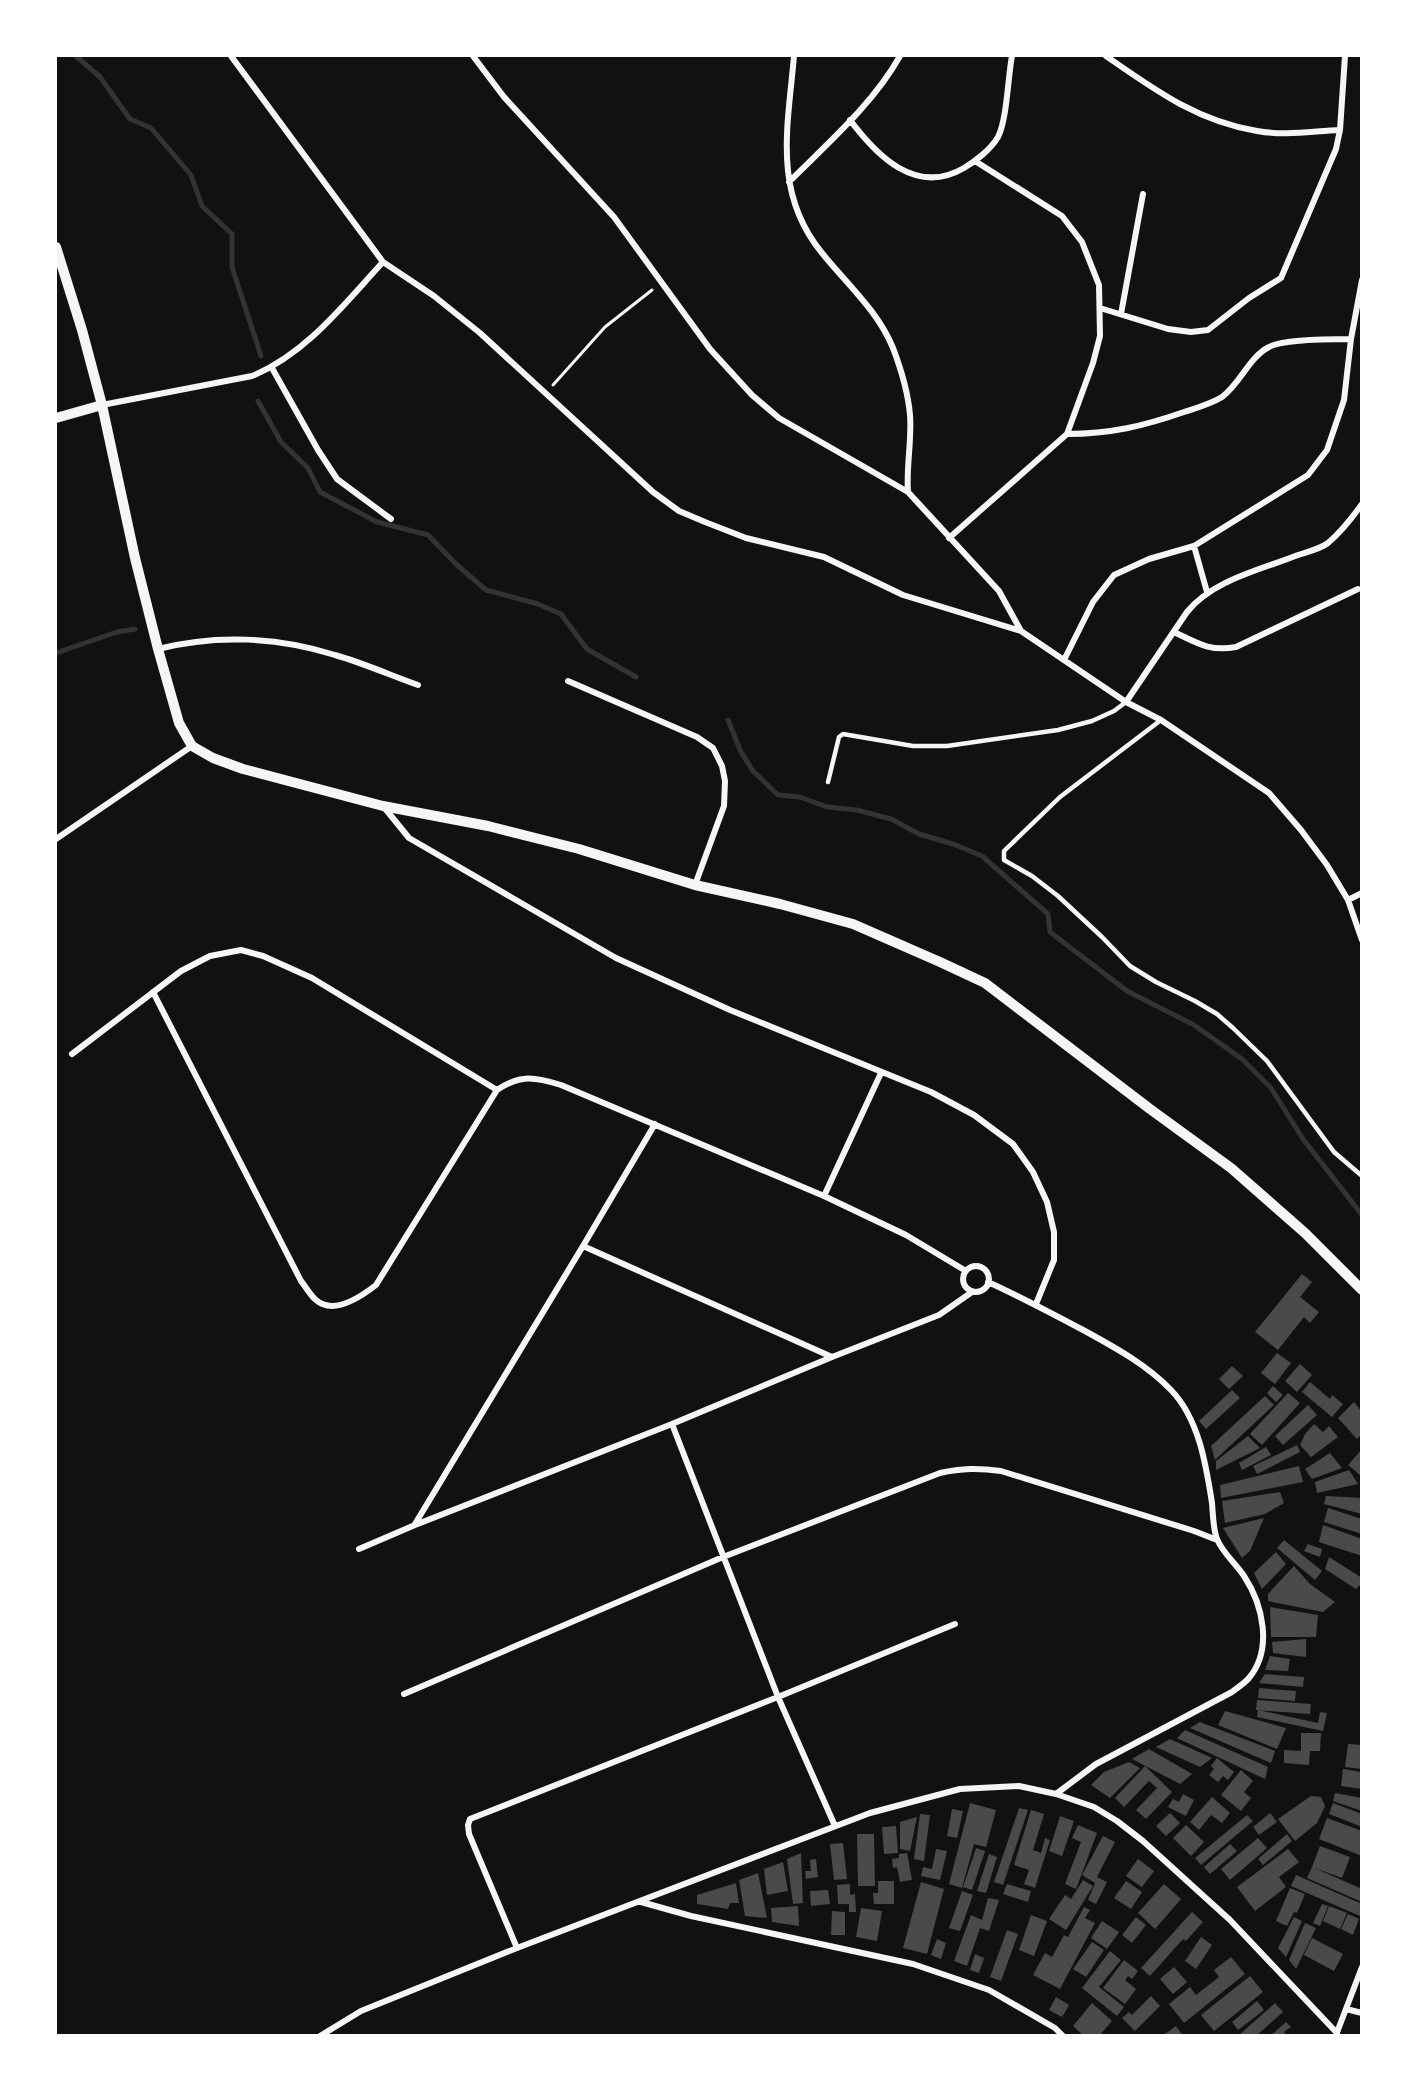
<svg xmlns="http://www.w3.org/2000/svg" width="1417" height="2091" viewBox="0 0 1417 2091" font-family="'IBM Plex Sans',sans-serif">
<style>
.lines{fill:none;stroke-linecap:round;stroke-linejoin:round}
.stream{stroke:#333;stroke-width:5}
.building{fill:#4a4a4a}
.path{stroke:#f5f5f5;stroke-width:3}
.service{stroke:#f5f5f5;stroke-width:4.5}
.minor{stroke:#f5f5f5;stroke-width:6}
.tertiary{stroke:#f5f5f5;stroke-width:10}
</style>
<rect width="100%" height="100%" fill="#111"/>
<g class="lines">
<path class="stream" d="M76 56 100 77 130 119 151 128 191 175 202 206 232 234V267L261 356
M258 401 281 442 308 468 320 492 377 522 428 535 457 565 486 590 538 604 561 614 587 649 636 677
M56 653 117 632 135 629
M728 720 741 752 753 771 778 795 800 797 827 807 857 810 891 819 919 834 956 845 982 856 1048 914 1050 932 1127 991 1194 1025 1242 1059 1271 1088 1303 1139 1362 1215"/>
</g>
<path class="building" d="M1302 1274 1312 1282 1300 1297 1319 1312 1310 1323 1304 1317 1278 1350 1255 1332Z
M1277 1353 1291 1363 1275 1384 1261 1373Z
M1300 1364 1312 1375 1297 1392 1285 1381Z
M1232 1366 1243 1376 1229 1389 1219 1379Z
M1310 1382 1330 1399 1332 1395 1343 1404 1332 1417 1302 1392Z
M1273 1386 1283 1395 1276 1402 1267 1393Z
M1232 1390 1240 1398 1206 1429 1199 1421Z
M1288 1393 1300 1403 1262 1445 1250 1434Z
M1265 1396 1274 1405 1215 1460 1211 1446Z
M1354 1402 1361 1411 1362 1434 1357 1439 1338 1418Z
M1308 1405 1317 1415 1283 1445 1275 1436Z
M1314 1424 1323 1432 1329 1426 1338 1437 1311 1457 1300 1445 1305 1434Z
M1248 1436 1260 1448 1216 1470V1461Z
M1297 1445 1300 1452 1257 1474 1253 1466Z
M1266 1447 1271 1455 1242 1470 1239 1463Z
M1362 1449V1474L1360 1475 1348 1465Z
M1330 1453 1342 1468 1312 1479 1305 1469Z
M1299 1466 1303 1482 1221 1498 1220 1485Z
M1349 1470 1358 1484 1317 1493 1315 1482Z
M1280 1492 1284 1503 1265 1514 1225 1523 1222 1501Z
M1326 1496 1362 1498V1514L1324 1504Z
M1328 1508 1362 1519V1534L1324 1522Z
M1264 1518 1250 1551 1242 1558 1223 1528Z
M1323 1525 1362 1539V1556L1319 1542Z
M1284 1540 1322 1571 1315 1580 1277 1548Z
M1308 1544 1322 1549 1320 1557 1304 1551Z
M1276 1552 1286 1564 1262 1589 1254 1573Z
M1329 1557 1362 1578V1583L1356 1589 1325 1569Z
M1294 1566 1310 1584 1335 1602 1323 1612 1268 1601V1594Z
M1270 1607 1318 1615 1316 1637H1271Z
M1306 1639V1657L1273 1653 1272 1642Z
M1270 1656 1290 1659 1288 1671 1265 1670Z
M1265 1674 1304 1677 1303 1687 1259 1683Z
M1259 1688 1296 1691 1295 1701 1258 1698Z
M1257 1700 1311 1704 1310 1714 1256 1710Z
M1258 1710 1318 1723 1320 1712 1327 1713 1323 1731 1257 1717Z
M1225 1711 1286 1728 1277 1749 1218 1725Z
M1200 1722 1275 1751 1271 1763 1190 1728Z
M1185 1730 1268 1767 1265 1779 1177 1738Z
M1301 1733H1321L1320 1751H1310L1309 1765 1284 1763V1750L1301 1751Z
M1170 1739 1212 1758 1200 1767 1156 1747Z
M1348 1744 1362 1745V1769L1345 1767Z
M1149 1749 1192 1774 1180 1784 1132 1759Z
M1217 1758 1234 1772 1228 1780 1223 1776 1218 1782 1209 1775 1214 1769 1211 1766Z
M1129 1762 1140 1768 1110 1798 1091 1785 1104 1772Z
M1145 1766 1172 1792 1146 1819 1136 1810 1157 1788 1149 1781 1124 1807 1115 1798Z
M1343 1769 1362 1772V1789L1341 1786Z
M1241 1770 1253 1781 1244 1792 1251 1798 1241 1811 1221 1795Z
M1335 1793 1362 1798V1811L1333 1801Z
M1183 1794 1194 1800 1186 1816 1168 1807 1173 1799 1179 1802Z
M1311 1796 1321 1797 1325 1806 1317 1823 1295 1841 1278 1819Z
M1212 1797 1230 1813 1222 1823 1211 1815 1199 1830 1190 1822Z
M970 1803 996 1810 986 1847 974 1844 962 1888 949 1884Z
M1333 1803 1362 1814V1827L1329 1814Z
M1019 1808 1028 1810 1003 1885 994 1882Z
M952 1809 963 1811 957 1838 947 1836Z
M1031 1810 1044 1814 1033 1850 1041 1853 1045 1838 1050 1840 1035 1888 1024 1884 1029 1870 1014 1865Z
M1170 1813 1180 1823 1166 1836 1156 1826Z
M1270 1813 1277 1822 1259 1835 1253 1827Z
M920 1814 930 1815 924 1861 914 1859Z
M1247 1815 1253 1821 1201 1865 1195 1858Z
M1060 1816 1074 1821 1062 1856 1049 1851Z
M917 1817 910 1851 900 1849V1822Z
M1327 1818 1362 1831V1856L1319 1839Z
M1078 1825 1097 1833 1076 1889 1065 1884 1081 1842 1072 1838Z
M1186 1825 1204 1842 1191 1856 1173 1838Z
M896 1826 898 1853 884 1854 882 1827Z
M857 1834H874L875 1886H858Z
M1287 1834 1292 1841 1263 1865 1258 1859Z
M1103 1836 1115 1842 1097 1877 1107 1882 1096 1904 1088 1900 1095 1883 1082 1875Z
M1258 1838 1267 1848 1230 1880 1221 1869Z
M843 1843 847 1879 834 1880 830 1844Z
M1230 1844 1237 1851 1210 1874 1204 1867Z
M1320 1846 1350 1857 1342 1878 1312 1867Z
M976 1848 985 1851 972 1890 963 1887Z
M936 1849 947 1851 940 1880 921 1876 923 1867 932 1869Z
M1288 1849 1299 1862 1279 1877 1286 1887 1255 1911 1237 1887Z
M801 1853 803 1903 793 1904 787 1859Z
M907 1853 912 1880 900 1882 897 1867 893 1868 892 1859 899 1858V1854Z
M989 1854 997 1857 986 1893 977 1891Z
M816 1859 818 1877 806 1879 805 1871H811L810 1860Z
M1138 1859 1154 1871 1142 1887 1126 1876Z
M783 1862 788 1891 767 1895 764 1869Z
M1312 1867 1362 1889V1902L1307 1878Z
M758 1873 767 1918 745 1916 739 1880Z
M1296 1875 1362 1904 1360 1916 1291 1886Z
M1083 1880 1093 1886 1066 1930 1049 1919 1065 1895 1071 1899Z
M878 1881H894V1904H874L873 1893H878Z
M1126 1881 1142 1892 1131 1909 1114 1898Z
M921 1882 944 1889 927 1954 903 1948Z
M736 1883 739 1903H730L728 1909 697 1904V1895Z
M850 1884V1895L855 1894 856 1912H849V1904H838L837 1885Z
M1007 1884 1031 1891 1028 1902 1003 1894Z
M1164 1884 1181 1899 1155 1929 1138 1913Z
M1290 1888 1305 1894 1297 1913 1294 1912 1287 1926 1276 1921Z
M828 1890 830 1904 811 1906 810 1891Z
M962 1891 973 1895 960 1931 949 1928Z
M988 1898 999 1900 989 1931 980 1928 967 1966 954 1961 971 1915 982 1920Z
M1322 1904 1328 1906 1320 1926 1313 1923Z
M798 1906 799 1926 772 1922 771 1908Z
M1329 1906 1347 1913 1340 1929 1323 1921Z
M1084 1907 1090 1910 1085 1918 1095 1923 1060 1989 1033 1975 1045 1953 1052 1957 1064 1935 1068 1937Z
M861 1908 882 1911 877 1941 856 1937Z
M832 1911 845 1912V1935H831Z
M1192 1912 1203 1922 1186 1941 1183 1939 1150 1976 1141 1968Z
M1348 1914 1359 1919 1353 1935 1341 1929Z
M1031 1915 1047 1921 1034 1956 1019 1950Z
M1136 1917 1146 1925 1132 1943 1122 1935Z
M1294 1917 1302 1921 1286 1957 1278 1948Z
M1102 1921 1119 1932 1107 1949 1091 1938Z
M1305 1923 1316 1928 1296 1969 1289 1960Z
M1007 1930 1018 1934 1001 1981 990 1977Z
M1201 1937 1212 1945 1196 1969 1185 1961Z
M1312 1938 1343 1954 1334 1971 1304 1955Z
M937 1939 946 1943 941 1959 931 1955Z
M1092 1942 1104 1950 1086 1977 1073 1969Z
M1110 1951 1121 1960 1099 1987 1124 2007 1117 2016 1082 1988Z
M975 1954 984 1958 979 1973 970 1970Z
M1231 1957 1245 1974 1184 2023 1169 2004 1190 1987 1196 1995 1219 1977 1214 1970Z
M1124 1960 1138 1971 1132 1979 1128 1976 1125 1980 1136 1989 1125 2004 1103 1988Z
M1174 1967 1187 1982 1173 1994 1160 1979Z
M1250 1976 1263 1992 1214 2031 1201 2015Z
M1151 1996 1160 2006 1135 2031 1122 2018 1129 2012 1132 2015Z
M1056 1997 1069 2005 1062 2017 1049 2010Z
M1257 2001 1264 2010 1238 2030 1232 2022Z
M1092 2003 1112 2021 1099 2036H1084L1073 2026Z
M1275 2003 1283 2012 1256 2036H1238Z
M1286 2022 1291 2027 1284 2032 1287 2036H1270Z
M1176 2026 1183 2036H1162Z"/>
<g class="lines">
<path class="path" d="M553 385 605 327 652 290"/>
<path class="service" d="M1161 720 1060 797 1004 851V860L1032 876 1058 896 1102 937 1130 966 1156 982 1195 1001 1217 1014 1233 1028 1267 1061 1334 1152 1362 1176
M828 782 839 737 843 734 913 746H947L1058 730 1092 721 1114 711 1126 702"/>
<path class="minor" d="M231 56 383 262 434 296 480 333 653 492 679 511 705 522 746 538 824 557 903 595 1021 631 1126 702 1161 720 1269 793 1301 830 1327 865 1348 900 1362 940
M473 56 504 97 614 217 710 349 752 395 779 418 908 492 999 591 1021 631
M794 56C788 126 772 192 822 253 847 284 878 311 893 348 901 369 908 392 910 415 912 441 906 467 908 492
M1106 56C1155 90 1197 121 1257 131 1284 136 1313 131 1340 130
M850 120C877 156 916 196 964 168 976 161 991 149 998 137 1007 120 1008 76 1012 56
M789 182C828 143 873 104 900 56
M1100 308 1168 329 1191 332 1208 330 1249 298 1281 278 1336 149 1340 130 1345 56
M1121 314 1143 194
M272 368 318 450 337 479 391 519
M102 405 252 376C306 354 344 304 383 262
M1067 434C1110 434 1144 426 1184 412 1196 408 1211 404 1222 397 1241 383 1248 358 1269 347 1283 339 1333 339 1351 339
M949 538 1067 434 1093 363 1100 336 1099 285 1082 242 1062 216 975 161
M1194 546 1207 592
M1174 632C1197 643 1210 652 1236 647L1358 589
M158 649C216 634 278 637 335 655 363 663 390 675 418 685
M1064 660 1093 602 1114 575 1149 559 1194 546 1308 475 1327 450 1344 400 1351 339 1362 280
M568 681 697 737 713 748 722 766 725 781 724 806 695 885
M1126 702 1187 612C1213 580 1260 570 1298 555 1307 552 1320 549 1328 543 1341 532 1352 518 1362 504
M383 806 409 838 616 958 730 1010 931 1092 974 1115 1013 1144 1033 1172 1047 1202 1054 1232V1260L1036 1304
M56 839 192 746
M1348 900 1362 893
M153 992 301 1281C306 1287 310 1295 316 1300 334 1316 362 1296 376 1285L497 1090C521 1074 535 1077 561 1085L824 1196 906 1235 966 1271
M72 1054 181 971 210 956 241 950 263 956 312 978 497 1090
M824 1196 881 1073
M583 1246 832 1357
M963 1279a13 13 0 1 1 26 0a13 13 0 1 1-26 0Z
M988 1282C1021 1297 1053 1314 1085 1331 1116 1348 1147 1365 1171 1390 1199 1419 1206 1465 1212 1503 1213 1514 1213 1529 1217 1539 1222 1552 1236 1564 1244 1576 1263 1605 1273 1649 1249 1678 1245 1683 1237 1688 1232 1692L1096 1764 1056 1794
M672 1424 778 1697 835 1826
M415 1524 583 1246 655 1124
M359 1549 415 1525 672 1424 832 1357 939 1315 972 1292
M404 1694 723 1557 940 1473C962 1468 979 1468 1001 1471L1194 1531 1217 1540
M641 1902 691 1916 913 1964 989 1990 1055 2028 1063 2036
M517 1948 469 1834 468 1825 470 1819 778 1697 955 1624
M1346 2009 1362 2013
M1336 2035 1362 1967
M320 2036 361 2011 517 1948 870 1813 960 1789 1019 1786 1056 1794 1094 1807 1117 1821 1143 1841 1230 1920 1337 2033"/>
<path class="tertiary" d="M56 247 82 330 102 405 135 558 158 649 179 723 192 746 213 758 243 769 383 806 488 826 579 849 695 885 780 904 853 924 940 962 985 983 1150 1109 1231 1168 1305 1233 1362 1290
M56 418 102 405"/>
</g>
<rect width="1417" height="2091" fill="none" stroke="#ffffff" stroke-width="114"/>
</svg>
